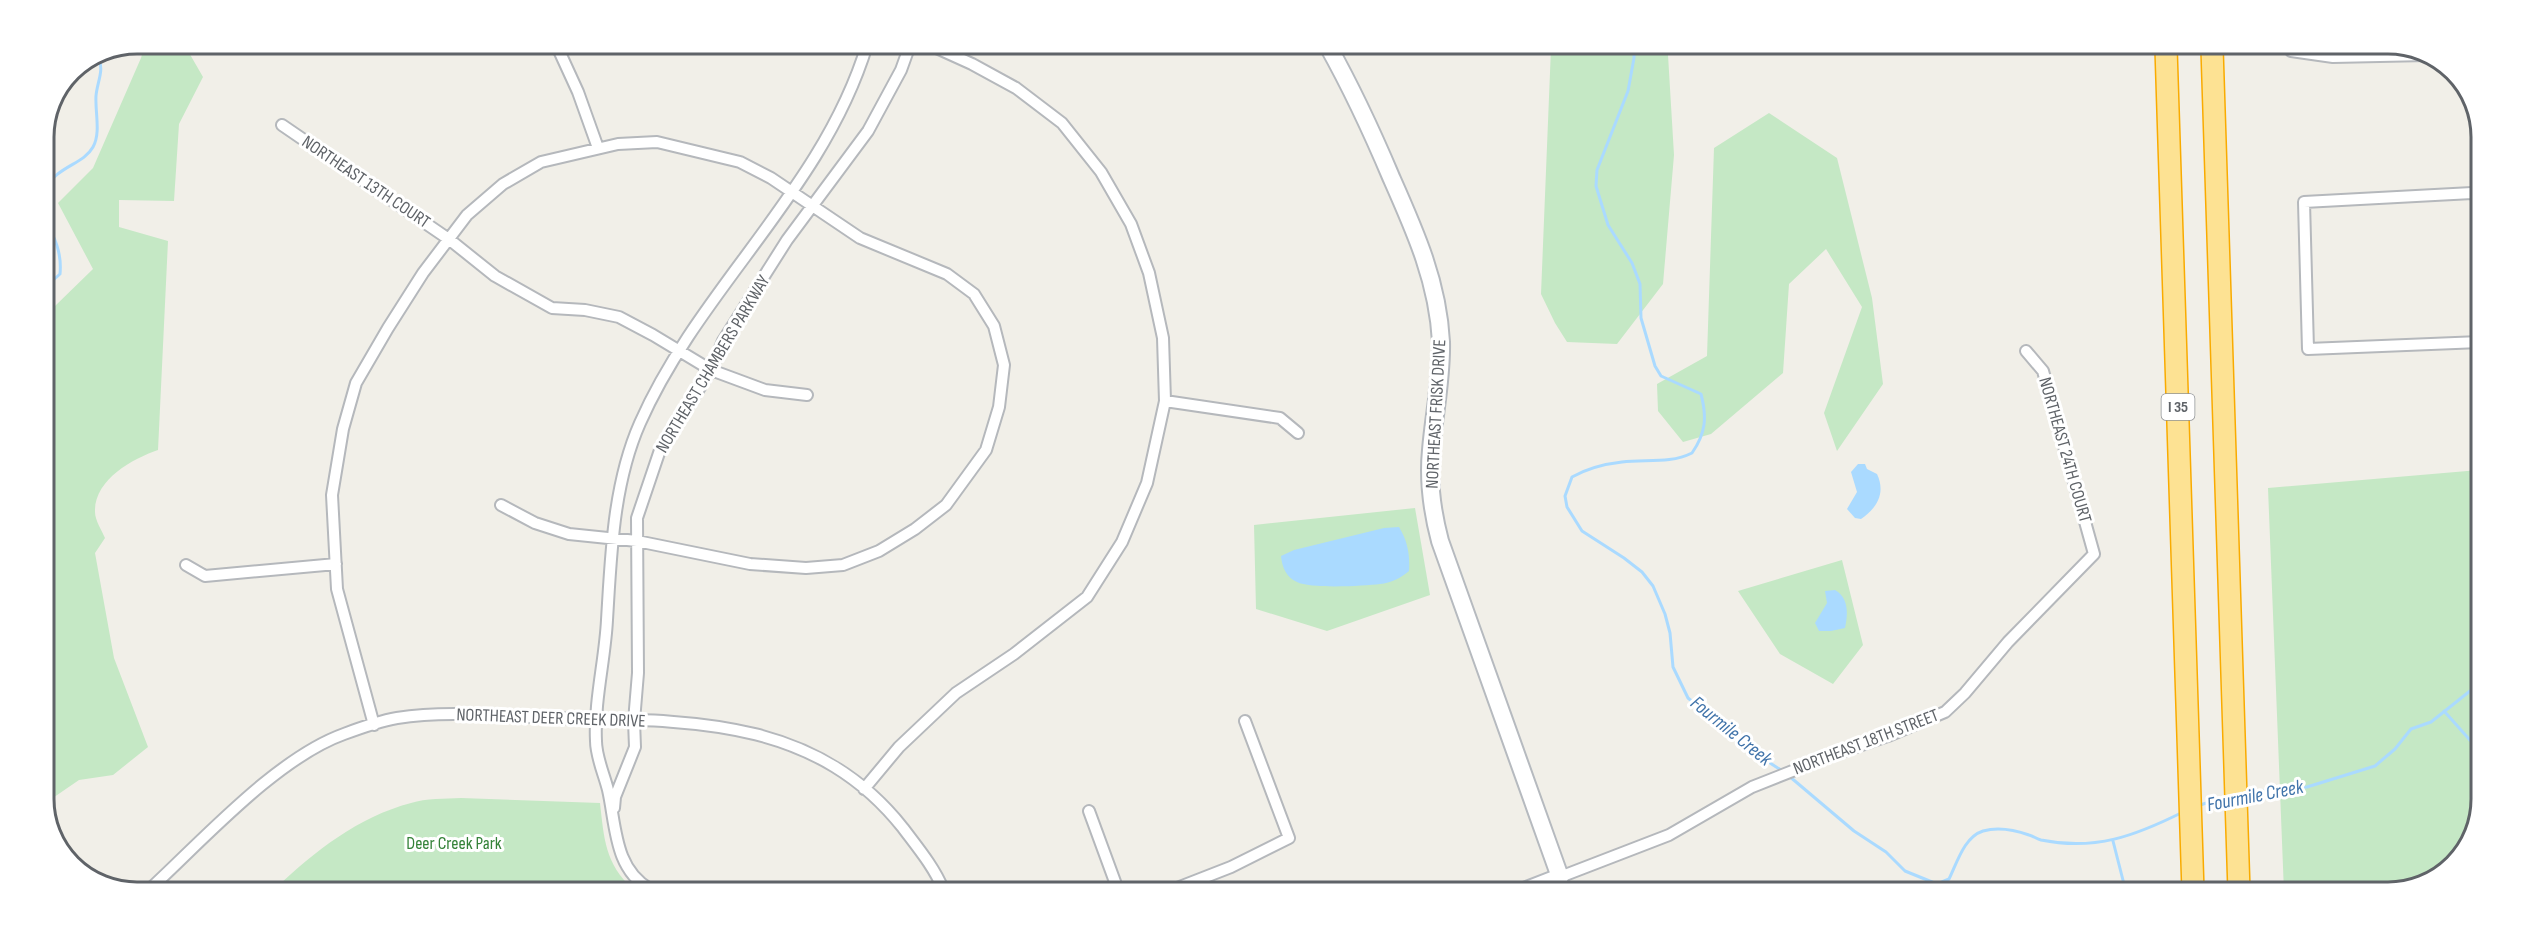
<svg xmlns="http://www.w3.org/2000/svg" width="2525" height="936" viewBox="0 0 2525 936" font-family="'Sofia Sans Condensed',sans-serif">
<style>
.green{fill:#c5e8c5}
.water{fill:#aadaff}
.lines{fill:none;stroke-linecap:round;stroke-linejoin:round}
.stream{stroke:#aadaff;stroke-width:3}
.street-casing{stroke:#b5b8bc;stroke-width:14}
.secondary-casing{stroke:#b6babf;stroke-width:20}
.highway-casing{stroke:#f9ab00;stroke-width:24}
.street{stroke:#fff;stroke-width:10}
.secondary{stroke:#fff;stroke-width:16}
.highway{stroke:#fde293;stroke-width:21}
.labels{text-anchor:middle;dominant-baseline:central;stroke-width:6;stroke-linejoin:round;paint-order:stroke}
.shield{fill:#fff;stroke:#8f9295;stroke-width:1.5}
.shield-label{font-size:16px;font-weight:bold;fill:#5f6368}
.street-label{font-size:18px;fill:#5f6368;stroke:#fff}
.park-label{font-size:18px;fill:#348238;stroke:#fff}
.water-label{font-size:20px;font-style:italic;fill:#4174aa;stroke:#fff}
.rim{fill:none;stroke:#5f6368;stroke-width:3}
</style>
<rect width="100%" height="100%" fill="#f1efe8"/>
<path class="green" d="M145 44H184L203 77 179 124 174 201 119 200V227L168 241 158 450C132 459 94 480 95 512 95 520 102 531 105 538L95 553 114 658 148 747 113 775 79 780 44 804V307L55 306 93 269 58 203 93 168 141 58Z
M1551 48 1684 47 1668 55 1674 155 1663 284 1617 344 1567 342 1555 323 1541 294Z
M1769 113 1837 158 1872 298 1883 384 1837 451 1824 413 1862 307 1826 249 1789 284 1783 373 1711 434 1683 442 1658 411 1657 384 1707 356 1714 148Z
M2479 470 2477 829 2445 873 2389 892H2284L2268 488Z
M1415 508 1430 595 1327 631 1256 609 1254 525Z
M1842 560 1863 645 1833 684 1780 654 1738 591Z
M461 798 600 803C604 838 605 864 633 889L276 888C315 851 358 817 411 803 426 798 445 799 461 798Z"/>
<path class="water" d="M1858 464H1865L1867 469 1877 474C1886 493 1877 508 1861 519L1855 518 1847 509 1857 492 1851 472Z
M1399 527C1408 542 1410 555 1409 571 1401 578 1391 583 1380 584 1364 586 1310 589 1297 582 1286 577 1282 567 1281 556L1294 550 1384 528Z
M1835 590C1849 598 1848 614 1845 628L1831 631H1819L1815 623 1827 603 1825 591Z"/>
<g class="lines">
<path class="stream" d="M1634 47V58L1628 91 1597 170 1596 186 1608 225 1632 263 1640 284 1641 318 1655 366 1661 376 1701 394C1707 417 1706 433 1692 453 1670 464 1645 459 1622 462 1604 464 1588 468 1572 477L1565 496 1567 507 1582 531 1624 558 1642 572 1653 586 1665 614 1670 633 1673 667 1688 698 1750 750 1784 772
M44 190C58 165 83 165 93 147 101 133 95 112 96 96 97 83 104 71 99 59
M44 219C55 237 62 253 60 274L50 283 44 279
M2444 711 2477 748
M1789 776 1854 831 1886 852 1905 871 1937 884 1949 879C1957 863 1964 837 1983 831 1997 827 2015 830 2029 835 2033 836 2037 839 2041 840 2095 851 2135 836 2183 812
M2243 793 2307 787 2375 766 2395 749 2411 729 2431 722 2470 691 2478 688
M2197 806 2228 796
M2469 840 2477 820
M2113 841 2126 892"/>
<g class="street-casing">
<path id="street" d="M556 44 578 92 598 148
M2291 51 2333 57 2427 55
M282 125 450 240 495 276 552 308 585 310 619 317 653 335 711 370 765 390 807 395
M2480 342 2308 349 2304 202 2472 193 2481 195
M1165 401 1280 418 1298 433
M186 565 205 576 336 564
M374 725 337 589 332 495 343 429 356 383 388 328 423 273 467 215 503 184 541 162 618 144 657 142 740 162 771 178 860 238 947 274 974 294 994 326 1004 365 999 407 986 450 946 505 915 529 879 551 843 565 806 568 750 564 637 541 569 534 535 523 501 505
M864 789 899 747 956 693 1014 654 1087 597 1122 542 1147 483 1165 401 1163 338 1149 273 1131 224 1101 172 1062 123 1016 88 972 64 930 45
M614 808 615 797 635 747 634 721 638 673 637 518 660 450 711 370 723 341 787 240 868 131 901 70 910 45
M1089 811 1118 890
M151 888C204 839 277 758 344 734 360 728 380 721 397 718 446 710 499 716 549 718 681 721 812 713 903 828 918 848 934 867 943 889
M650 889C614 869 616 825 608 790 604 774 596 757 596 741 594 701 605 660 607 620 611 555 613 484 640 423 700 287 823 190 867 45
M1172 890 1231 867 1289 838 1245 721
M1566 891 1560 877 1669 835 1752 787 1833 755 1888 736 1945 712 1965 693 2008 642 2094 554 2043 371 2026 351"/>
</g>
<g class="secondary-casing">
<path id="secondary" d="M1328 46C1352 89 1372 132 1391 177 1415 231 1438 282 1441 342 1442 378 1434 414 1431 450 1428 481 1432 511 1440 541L1560 877 1524 891"/>
</g>
<g class="highway-casing">
<path id="highway" d="M2166 48 2193 892
M2212 48 2239 892"/>
</g>
<use href="#street" class="street"/>
<use href="#secondary" class="secondary"/>
<use href="#highway" class="highway"/>
</g>
<g class="labels">
<rect class="shield" x="2161.5" y="394" width="33" height="26" rx="4.5"/>
<g class="shield-label">
<text x="2178" y="407">I 35</text>
</g>
<g class="street-label">
<text transform="translate(366 182) rotate(34)">NORTHEAST 13TH COURT</text>
<text transform="translate(713 364) rotate(-59)">NORTHEAST CHAMBERS PARKWAY</text>
<text transform="translate(1436 414) rotate(-87)">NORTHEAST FRISK DRIVE</text>
<text transform="translate(2065 450) rotate(74)">NORTHEAST 24TH COURT</text>
<text transform="translate(551 718) rotate(2)">NORTHEAST DEER CREEK DRIVE</text>
<text transform="translate(1866 742) rotate(-21)">NORTHEAST 18TH STREET</text>
</g>
<g class="park-label">
<text x="454" y="843">Deer Creek Park</text>
</g>
<g class="water-label">
<text transform="translate(1731 731) rotate(39)">Fourmile Creek</text>
<text transform="translate(2255 796) rotate(-11)">Fourmile Creek</text>
</g>
</g>
<path d="M0 0H2525V936H0ZM137 54H2388A83 83 0 0 1 2471 137V799A83 83 0 0 1 2388 882H137A83 83 0 0 1 54 799V137A83 83 0 0 1 137 54Z" fill="#fff" fill-rule="evenodd"/>
<path class="rim" d="M137 54H2388A83 83 0 0 1 2471 137V799A83 83 0 0 1 2388 882H137A83 83 0 0 1 54 799V137A83 83 0 0 1 137 54Z"/>
</svg>
